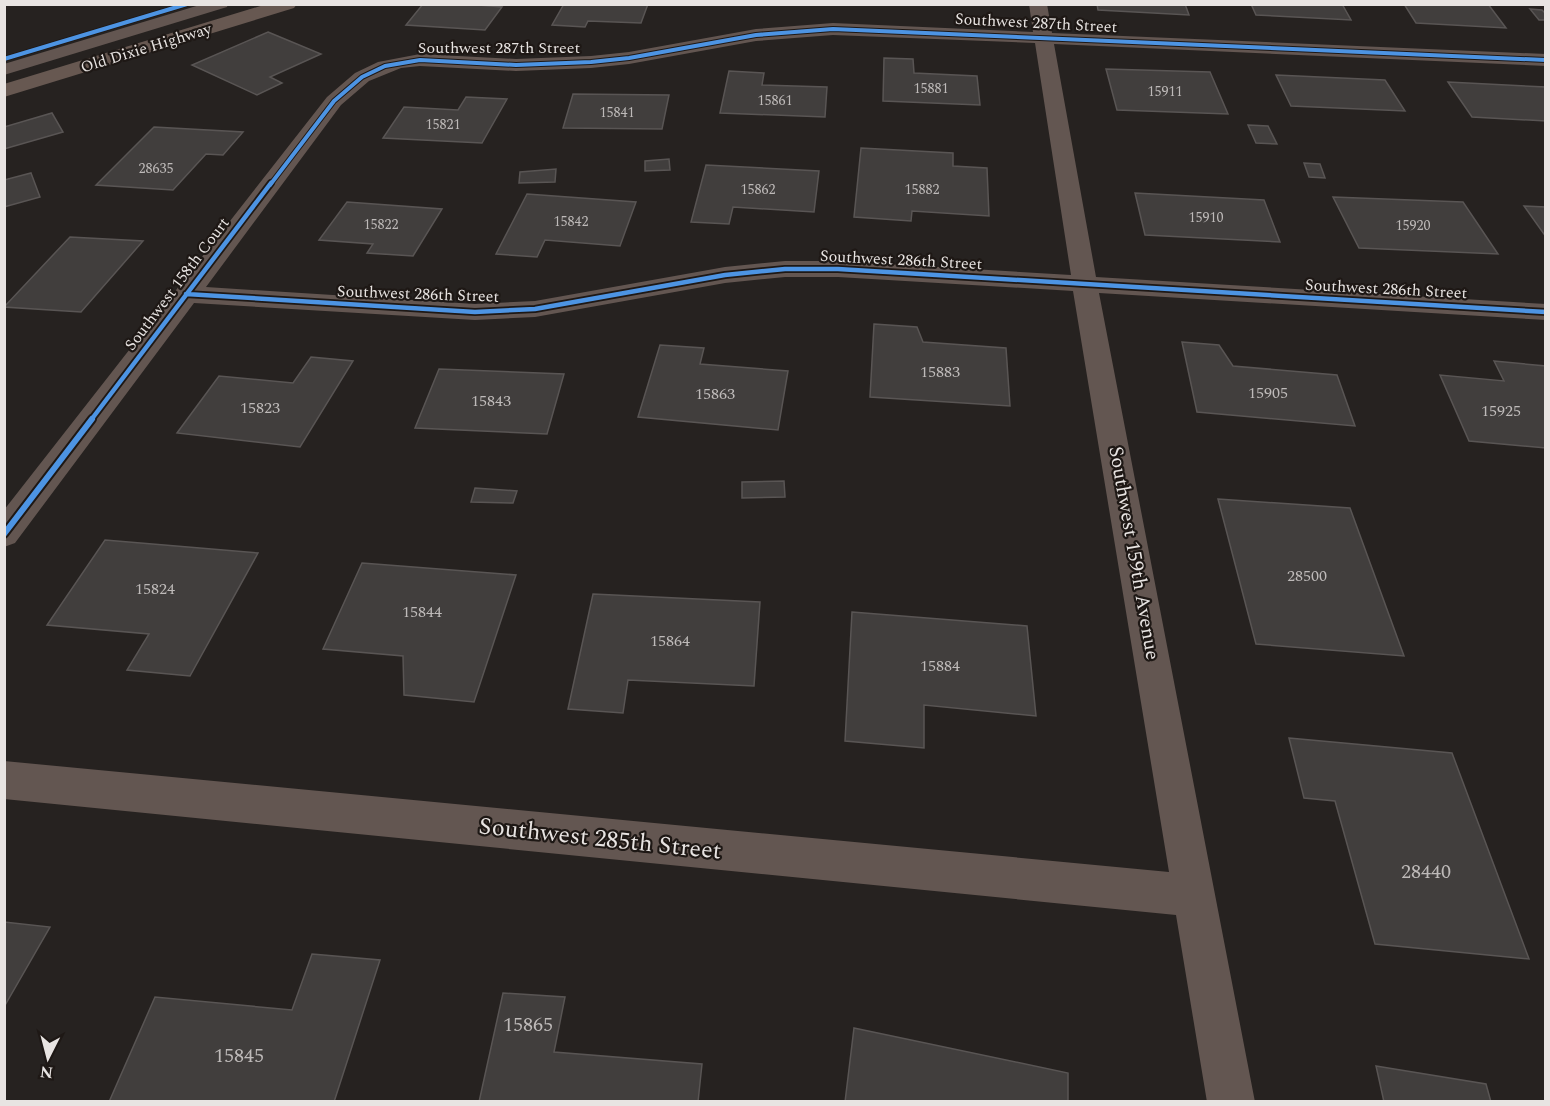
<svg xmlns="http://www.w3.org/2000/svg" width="1550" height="1106" viewBox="0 0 1550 1106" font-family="Spectral,serif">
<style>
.building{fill:#413e3d;stroke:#595554;stroke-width:1.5}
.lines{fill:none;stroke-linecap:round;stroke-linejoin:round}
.lane{fill:#635651;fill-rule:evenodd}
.street{fill:#635651;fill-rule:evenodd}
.secondary{fill:#675851;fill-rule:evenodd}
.cycleway-far2-casing{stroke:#1e1815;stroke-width:6}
.cycleway-far1-casing{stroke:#1e1815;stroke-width:8}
.cycleway-casing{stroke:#1e1815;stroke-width:10}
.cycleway-far2{stroke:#4d94e3;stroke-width:4}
.cycleway-far1{stroke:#4d94e3;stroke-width:4.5}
.cycleway{stroke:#4d94e3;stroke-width:6}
.labels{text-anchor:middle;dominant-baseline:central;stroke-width:4.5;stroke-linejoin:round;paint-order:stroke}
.far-number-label{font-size:14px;fill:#bebab9}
.far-street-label{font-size:16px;fill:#e8e4e2;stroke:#1e1815}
.number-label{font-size:16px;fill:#bebab9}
.street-label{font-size:20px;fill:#e8e4e2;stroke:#1e1815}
.near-number-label{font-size:20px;fill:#bebab9}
.near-street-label{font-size:24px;fill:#e8e4e2;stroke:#1e1815}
</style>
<rect width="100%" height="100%" fill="#262220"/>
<path class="building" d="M423 4H466L502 7 485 30 406 25Z
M564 4H648L641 23 588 21 585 27 552 25Z
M1097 4H1185L1189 15 1098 10Z
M1251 4H1342L1351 20 1256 15Z
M1404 4H1488L1506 28 1416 23Z
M1530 9 1542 10 1546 14V20H1539Z
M268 32 321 54 270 77 282 83 257 95 192 65Z
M884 58 913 59 914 73 977 76 980 105 883 101Z
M1106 69 1210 72 1228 114 1117 110Z
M729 71 764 73 762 85 827 87 825 117 720 113Z
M1276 75 1385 80 1405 111 1291 106Z
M1448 82 1546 87V121L1472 117Z
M573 94 669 95 662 129 563 128Z
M466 97 507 99 482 143 383 138 404 107 458 110Z
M52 113 63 132 4 149V127Z
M1248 125 1268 126 1277 144 1256 143Z
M154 127 243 132 223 155 206 154 173 190 96 185Z
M861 148 953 153V166L987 168 989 216 912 211 911 221 854 217Z
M669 159 670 170 645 171V161Z
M1304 163 1320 164 1325 178 1309 177Z
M706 165 819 171 814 212 733 207 729 224 691 222Z
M556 169 555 182 519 183 520 172Z
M31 173 40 197 4 207V180Z
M1135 193 1264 200 1280 242 1145 235Z
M527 194 636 202 620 246 545 240 537 257 496 254Z
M1333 197 1463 202 1498 254 1359 248Z
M347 202 442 209 413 256 367 253 373 244 319 240Z
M1524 206 1546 207V237Z
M70 237 143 241 81 312 4 307Z
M874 324 917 327 923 342 1006 348 1010 406 870 397Z
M1182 342 1219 345 1233 366 1337 375 1355 426 1197 412Z
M660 345 704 348 700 364 788 371 778 430 638 417Z
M311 357 353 361 300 447 177 433 219 376 293 383Z
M1494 361 1546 366V448L1469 441 1440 375 1504 381Z
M439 369 564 374 547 434 415 428Z
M784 481 785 497 742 498V482Z
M475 488 517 491 513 503 471 502Z
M1218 499 1350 508 1404 656 1256 644Z
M105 540 258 553 190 676 127 670 149 634 47 625Z
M362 563 516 575 474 702 404 695 403 656 323 649Z
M593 594 760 602 754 686 628 680 623 713 568 709Z
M852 612 1027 626 1036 716 924 705V748L845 741Z
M1289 738 1452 753 1529 959 1375 944 1335 801 1304 798Z
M4 922 50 927 4 1007Z
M312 954 380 960 334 1102H109L155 997 292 1010Z
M503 993 565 997 554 1052 702 1064 698 1102H479Z
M854 1028 1068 1073V1102H845Z
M1376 1066 1486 1084 1491 1102H1384Z"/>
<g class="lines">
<path class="lane" d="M203 4H228L227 7 4 75V64Z"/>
<path class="street" d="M1029 4H1047L1052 33 1546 54V66L1054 44 1096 277 1546 304V320L1099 293 1255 1102H1207L1176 915 4 799V761L1169 872 1073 291 838 277H785L725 283 535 317 475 320 194 303 15 543 4 547V510L327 97 355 73 378 62 420 54 516 59 591 56 629 52 756 29 833 23 1033 32ZM833 35 1035 43 1071 275 838 261H785L725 267 535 301 475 304 206 287 341 105 369 81 401 68 420 66 516 71 591 68 629 64 756 41Z"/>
<path class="secondary" d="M267 4H297L294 8 4 97V84Z"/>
<g class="cycleway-far2-casing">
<path id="cycleway-far2" d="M4 59 187 4
M270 185 334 101 362 77 385 66 420 60 516 65 591 62 629 58 756 35 833 29 1546 60"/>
</g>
<g class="cycleway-far1-casing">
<path id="cycleway-far1" d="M186 294 475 312 535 309 725 275 785 269H838L1546 312
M91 420 271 183"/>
</g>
<g class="cycleway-casing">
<path id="cycleway" d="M4 534 92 419"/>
</g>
<use href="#cycleway-far2" class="cycleway-far2"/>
<use href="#cycleway-far1" class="cycleway-far1"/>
<use href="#cycleway" class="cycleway"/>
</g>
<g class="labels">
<g class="far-number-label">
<text x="931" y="88">15881</text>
<text x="1165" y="91">15911</text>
<text x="775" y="100">15861</text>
<text x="617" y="112">15841</text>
<text x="443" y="124">15821</text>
<text x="156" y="168">28635</text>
<text x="758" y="189">15862</text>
<text x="922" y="189">15882</text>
<text x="1206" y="217">15910</text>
<text x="571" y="221">15842</text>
<text x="381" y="224">15822</text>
<text x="1413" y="225">15920</text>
</g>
<g class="far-street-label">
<text transform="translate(1036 23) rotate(3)">Southwest 287th Street</text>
<text transform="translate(146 48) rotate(-17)">Old Dixie Highway</text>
<text x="499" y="48">Southwest 287th Street</text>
<text transform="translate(901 260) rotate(3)">Southwest 286th Street</text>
<text transform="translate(177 284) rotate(-53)">Southwest 158th Court</text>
<text transform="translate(1386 289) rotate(3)">Southwest 286th Street</text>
<text transform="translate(418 294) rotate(2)">Southwest 286th Street</text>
</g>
<g class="number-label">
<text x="940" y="372">15883</text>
<text x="1268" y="393">15905</text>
<text x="715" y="394">15863</text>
<text x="491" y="401">15843</text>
<text x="260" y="408">15823</text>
<text x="1501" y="411">15925</text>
<text x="1307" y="576">28500</text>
<text x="155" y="589">15824</text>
<text x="422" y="612">15844</text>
<text x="670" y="641">15864</text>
<text x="940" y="666">15884</text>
</g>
<g class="street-label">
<text transform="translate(1134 553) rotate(80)">Southwest 159th Avenue</text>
</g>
<g class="near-number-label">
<text x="1426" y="872">28440</text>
<text x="528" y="1025">15865</text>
<text x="239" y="1056">15845</text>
</g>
<g class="near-street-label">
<text transform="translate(600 839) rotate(6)">Southwest 285th Street</text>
</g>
</g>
<rect width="1550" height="1106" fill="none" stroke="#e8e4e2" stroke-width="12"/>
<g transform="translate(48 1058) rotate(186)" stroke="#1e1815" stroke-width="4.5" paint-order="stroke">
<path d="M0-4.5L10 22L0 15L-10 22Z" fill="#e8e4e2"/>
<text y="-9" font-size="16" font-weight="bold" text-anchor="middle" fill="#e8e4e2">N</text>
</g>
</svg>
